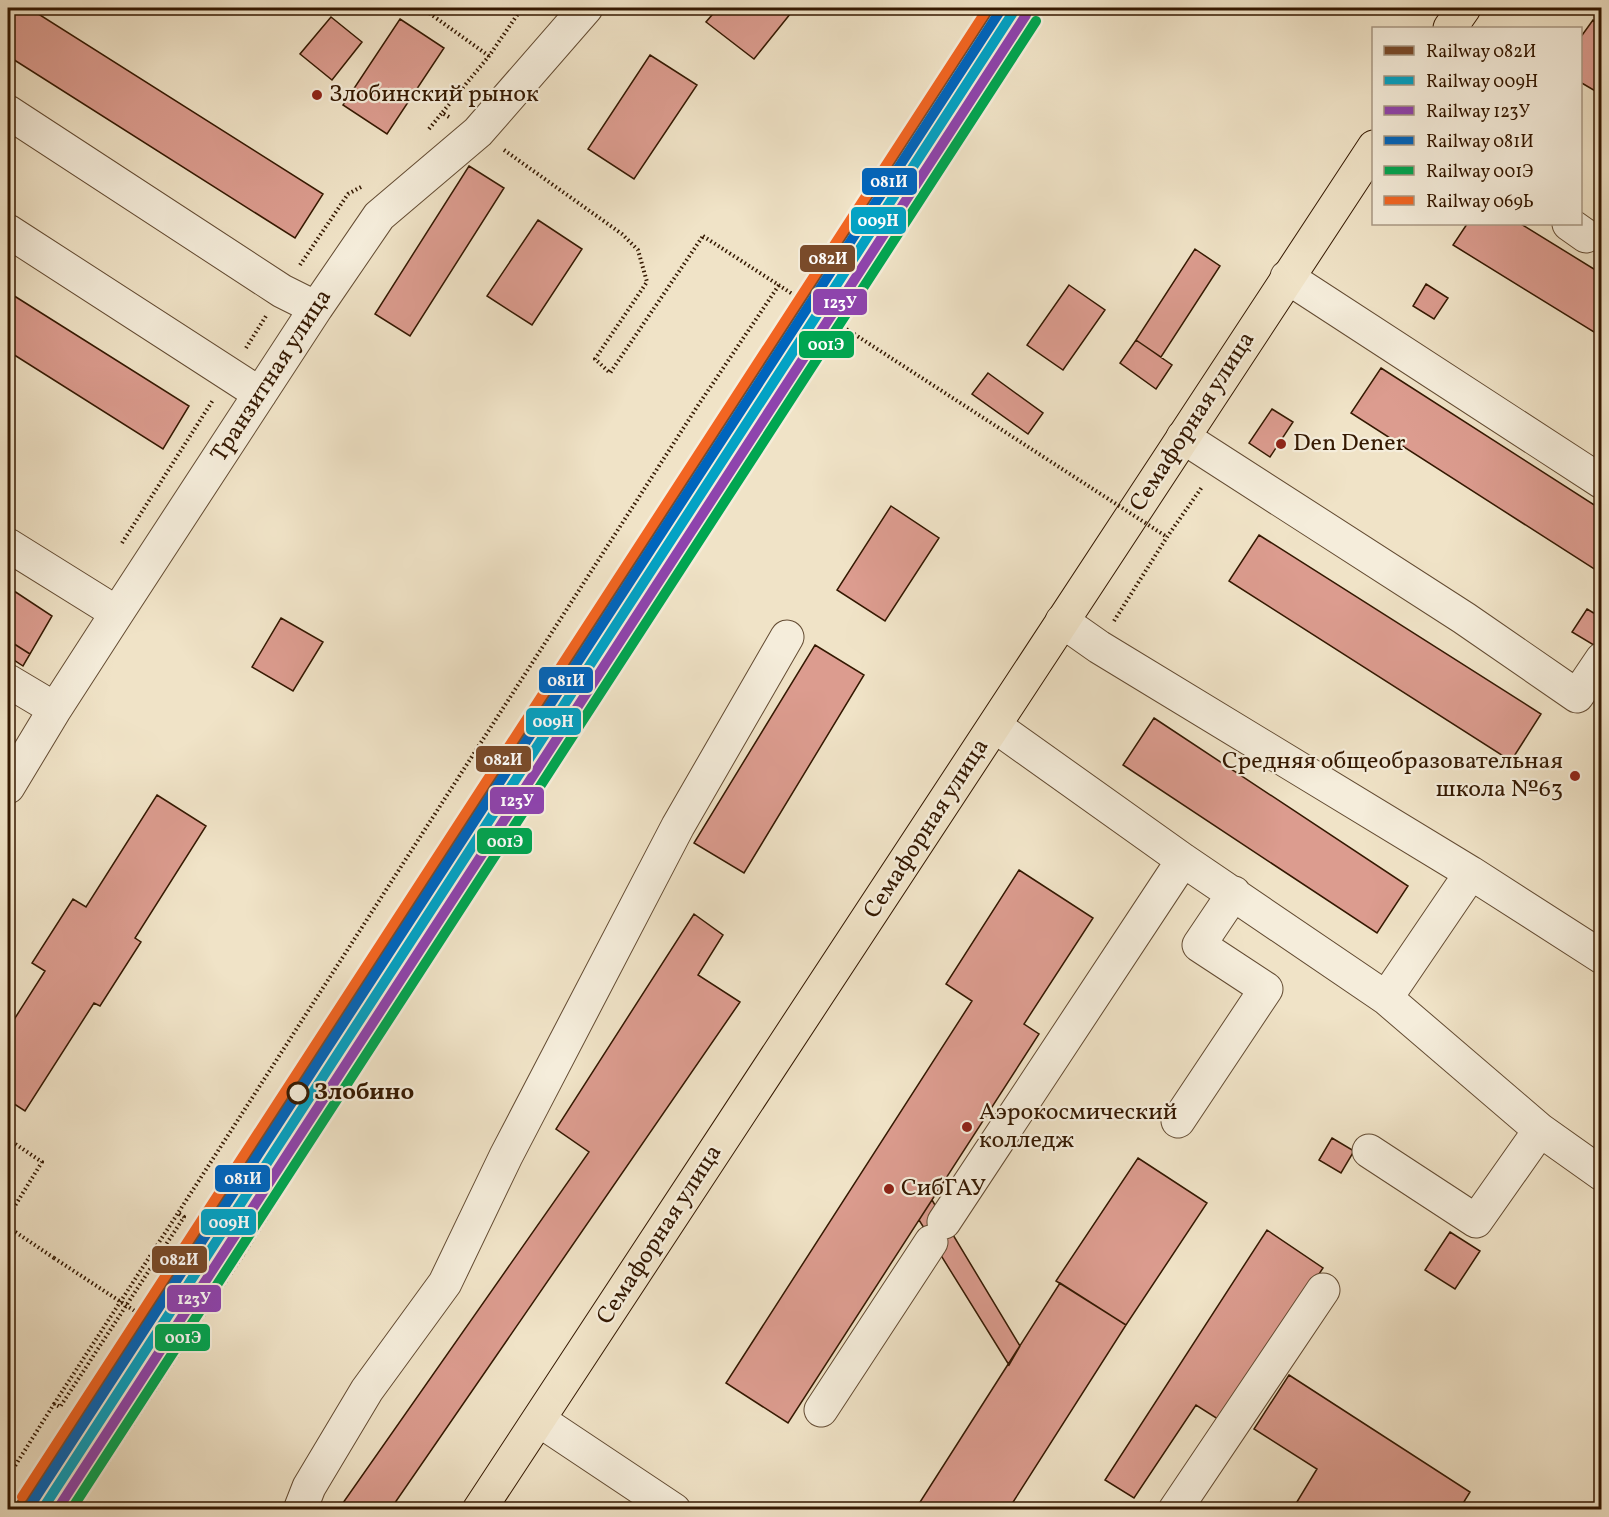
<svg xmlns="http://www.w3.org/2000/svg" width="1609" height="1517" viewBox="0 0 1609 1517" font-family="Vollkorn,serif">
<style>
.building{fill:#dc9c8f;stroke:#341801;stroke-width:1.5}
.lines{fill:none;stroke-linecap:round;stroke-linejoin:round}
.minor-casing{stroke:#634b32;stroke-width:35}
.highway-casing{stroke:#341801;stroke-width:35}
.path{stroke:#341801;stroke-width:4;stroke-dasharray:1.5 3;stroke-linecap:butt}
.minor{stroke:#f5eddb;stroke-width:33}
.highway{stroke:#f0e3c7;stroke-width:33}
.path-bridge{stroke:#341801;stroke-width:4;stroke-dasharray:1.5 3;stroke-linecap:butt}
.rail-1-casing{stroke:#f5eddb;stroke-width:15}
.rail-2-casing{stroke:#f5eddb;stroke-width:15}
.rail-3-casing{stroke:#f5eddb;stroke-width:15}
.rail-4-casing{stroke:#f5eddb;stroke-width:15}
.rail-5-casing{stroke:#f5eddb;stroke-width:15}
.rail-6-casing{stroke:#f5eddb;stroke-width:15}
.rail-1{stroke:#7a4b2a;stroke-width:10}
.rail-2{stroke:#03a2c4;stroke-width:10}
.rail-3{stroke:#8e44ad;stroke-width:10}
.rail-4{stroke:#0065bd;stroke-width:10}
.rail-5{stroke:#00a651;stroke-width:10}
.rail-6{stroke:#f26522;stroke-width:10}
.poi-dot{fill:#8f2418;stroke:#f5eddb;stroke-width:2}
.stop-dot{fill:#f5eddb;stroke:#341801;stroke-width:3}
.labels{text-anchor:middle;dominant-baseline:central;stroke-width:4.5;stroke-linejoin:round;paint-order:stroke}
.poi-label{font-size:24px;fill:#341801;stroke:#f5eddb;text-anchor:start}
.street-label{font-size:24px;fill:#341801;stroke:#f5eddb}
.stop-label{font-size:24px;font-weight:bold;fill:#341801;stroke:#f5eddb;text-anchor:start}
.line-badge{stroke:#f5eddb;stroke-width:2}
.badge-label{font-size:16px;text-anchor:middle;font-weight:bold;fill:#fff}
</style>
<rect width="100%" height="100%" fill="#f0e3c7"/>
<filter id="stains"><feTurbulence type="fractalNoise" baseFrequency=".00333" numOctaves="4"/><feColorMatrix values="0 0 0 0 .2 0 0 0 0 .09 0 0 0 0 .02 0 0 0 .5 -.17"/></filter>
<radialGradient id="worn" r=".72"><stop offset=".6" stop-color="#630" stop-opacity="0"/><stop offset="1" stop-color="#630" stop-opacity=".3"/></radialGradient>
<path class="building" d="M8 8H29L323 194 295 238 8 56Z
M718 8H795L754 59 706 22Z
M331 17 362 42 332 80 300 54Z
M400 19 444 48 387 134 343 105Z
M1593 20 1602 25V95L1580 82V38Z
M650 55 697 85 634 179 588 149Z
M469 166 504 188 410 336 375 314Z
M538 220 582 249 532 325 487 296Z
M1467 224H1521L1602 274V337L1453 245Z
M1195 249 1220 266 1161 357 1136 340Z
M1426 284 1448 298 1434 319 1413 306Z
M1069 285 1105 310 1063 370 1027 345Z
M8 292 189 406 163 449 8 351Z
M1136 340 1172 365 1156 389 1120 363Z
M1381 368 1602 510V574L1351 413Z
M988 373 1043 413 1028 434 972 394Z
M1272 409 1293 422 1270 457 1249 443Z
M891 506 939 538 885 621 837 590Z
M1259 535 1541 714 1511 761 1229 581Z
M8 587 52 616 30 654 8 640Z
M1587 609 1602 618V650L1572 632Z
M281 618 323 642 293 691 252 667Z
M8 640 30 654 23 666 8 656Z
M815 645 864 675 744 873 694 843Z
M1154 718 1408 886 1377 933 1123 765Z
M157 795 206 826 135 938 141 942 100 1006 94 1003 25 1111 8 1100V1029L45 971 32 963 73 899 86 907Z
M1019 870 1093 918 1024 1024 1039 1034 788 1423 726 1383 972 1001 946 984Z
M694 914 723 935 698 975 740 1002 390 1510H338L589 1152 556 1129Z
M1332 1138 1354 1151 1341 1173 1319 1160Z
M1138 1158 1207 1203 1126 1325 1056 1281Z
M932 1200 1020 1346 1009 1365 919 1220Z
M1267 1230 1323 1268 1221 1421 1196 1405 1134 1498 1105 1480Z
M1450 1232 1480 1251 1455 1289 1425 1270Z
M1060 1283 1126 1325 1008 1510H915Z
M1289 1375 1470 1492 1459 1510H1382L1372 1503 1367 1510H1292L1317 1469 1254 1429Z"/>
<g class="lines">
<g class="minor-casing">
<path id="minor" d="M8 112 282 291 316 308
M1569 224 1586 236
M8 231 260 394
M1287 277 1602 482
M1183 437 1464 618 1577 696 1602 659
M8 545 117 613
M1062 621 1099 647 1471 873 1602 957
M8 681 55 709
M995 726 1183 860 1386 998 1540 1130 1602 1174
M8 787 55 709 117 613 316 308 379 216 478 132 586 8
M1386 998 1471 873
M1178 1121 1266 989 1199 945 1234 893
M1369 1151 1476 1221 1540 1130
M944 1222 1183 860
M821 1410 931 1242
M539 1420 674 1510
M300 1510 309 1487 367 1390 445 1283 506 1156 678 826 787 637
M1175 1510 1323 1290"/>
</g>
<g class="highway-casing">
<path id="highway" d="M1450 28 1464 8
M479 1510 1374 147"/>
</g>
<path class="path" d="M422 8 489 56
M449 117 442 113 489 56 522 8
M429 129 442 113
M504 150 622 234 638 250 647 282 595 359 610 373 703 236
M300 265 348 194 361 187
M246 348 266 316
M122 543 213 400
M1114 621 1167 537 1202 487
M8 1139 42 1162 8 1217
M8 1227 54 1258
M54 1404 178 1213
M110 1459 244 1253
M8 1477 54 1404 60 1407 184 1217 178 1213 697 407 779 285
M76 1510 110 1459 103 1454 235 1248 244 1253 754 455 841 324"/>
<use href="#minor" class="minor"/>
<use href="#highway" class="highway"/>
<path class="path-bridge" d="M703 236 1167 537
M54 1258 185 1344"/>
<g class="rail-1-casing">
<path id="rail-1" d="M17 1510 990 8"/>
</g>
<g class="rail-2-casing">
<path id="rail-2" d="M42 1510 1016 8"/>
</g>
<g class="rail-3-casing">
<path id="rail-3" d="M57 1510 1026 15"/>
</g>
<g class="rail-4-casing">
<path id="rail-4" d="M32 1503 1002 8"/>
</g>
<g class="rail-5-casing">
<path id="rail-5" d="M71 1510 1036 21"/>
</g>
<g class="rail-6-casing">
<path id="rail-6" d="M22 1497 988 8"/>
</g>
<use href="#rail-1" class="rail-1"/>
<use href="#rail-2" class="rail-2"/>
<use href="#rail-3" class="rail-3"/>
<use href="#rail-4" class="rail-4"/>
<use href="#rail-5" class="rail-5"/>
<use href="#rail-6" class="rail-6"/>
</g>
<g class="poi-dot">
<circle cx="317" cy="95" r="6"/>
<circle cx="1281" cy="444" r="6"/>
<circle cx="1575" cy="776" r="6"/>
<circle cx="967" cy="1127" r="6"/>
<circle cx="889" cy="1189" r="6"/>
</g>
<circle class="stop-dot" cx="298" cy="1093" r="10"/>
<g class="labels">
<g class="poi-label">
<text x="329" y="95">Злобинский рынок</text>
<text x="1293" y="444">Den Dener</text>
<text x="1563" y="762" text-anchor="end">Средняя общеобразовательная<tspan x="1563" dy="28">школа №63</tspan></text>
<text x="979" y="1113">Аэрокосмический<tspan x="979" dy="28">колледж</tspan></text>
<text x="901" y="1189">СибГАУ</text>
</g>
<g class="street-label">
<text transform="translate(272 376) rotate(-57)">Транзитная улица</text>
<text transform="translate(1193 422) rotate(-57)">Семафорная улица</text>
<text transform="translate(927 829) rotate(-57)">Семафорная улица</text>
<text transform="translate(660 1235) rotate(-57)">Семафорная улица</text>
</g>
<g class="stop-label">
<text x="314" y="1093">Злобино</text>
</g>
</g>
<g class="line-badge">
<rect x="861" y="167" width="57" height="29" rx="6" fill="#0065bd"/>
<rect x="850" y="206" width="57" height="29" rx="6" fill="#03a2c4"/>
<rect x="799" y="244" width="57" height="29" rx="6" fill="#7a4b2a"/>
<rect x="812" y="288" width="56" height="28" rx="6" fill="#8e44ad"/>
<rect x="798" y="330" width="57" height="29" rx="6" fill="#00a651"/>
<rect x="538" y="666" width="56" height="28" rx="6" fill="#0065bd"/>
<rect x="525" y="707" width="57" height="29" rx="6" fill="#03a2c4"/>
<rect x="475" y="745" width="57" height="28" rx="6" fill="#7a4b2a"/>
<rect x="489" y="786" width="56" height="29" rx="6" fill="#8e44ad"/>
<rect x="476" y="827" width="57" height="28" rx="6" fill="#00a651"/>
<rect x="214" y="1164" width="57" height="29" rx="6" fill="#0065bd"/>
<rect x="200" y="1208" width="57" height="28" rx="6" fill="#03a2c4"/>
<rect x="151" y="1245" width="57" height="29" rx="6" fill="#7a4b2a"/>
<rect x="166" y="1284" width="56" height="29" rx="6" fill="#8e44ad"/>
<rect x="154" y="1323" width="57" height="29" rx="6" fill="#00a651"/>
</g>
<g class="badge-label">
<text x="889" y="187">081И</text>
<text x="878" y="226">009Н</text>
<text x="828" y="264">082И</text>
<text x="840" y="308">123У</text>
<text x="826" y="350">001Э</text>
<text x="566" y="686">081И</text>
<text x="553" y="727">009Н</text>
<text x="503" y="765">082И</text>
<text x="517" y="806">123У</text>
<text x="505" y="847">001Э</text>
<text x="243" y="1184">081И</text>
<text x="229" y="1228">009Н</text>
<text x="179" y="1265">082И</text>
<text x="194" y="1304">123У</text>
<text x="183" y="1343">001Э</text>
</g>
<rect width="1609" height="1517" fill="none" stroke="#f0e3c7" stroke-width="30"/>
<rect x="9" y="9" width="1591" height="1499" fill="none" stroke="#341801" stroke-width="3"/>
<rect x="15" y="15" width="1579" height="1487" fill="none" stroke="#341801" stroke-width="1.5"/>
<rect x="1372" y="27" width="210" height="198" fill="#f5eddb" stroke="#a89884" stroke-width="1.5"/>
<rect x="1384" y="46" width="30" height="9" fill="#7a4b2a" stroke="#a89884" stroke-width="1.5"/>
<text x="1426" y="57" font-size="18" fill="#341801">Railway 082И</text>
<rect x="1384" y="76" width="30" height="9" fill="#03a2c4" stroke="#a89884" stroke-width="1.5"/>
<text x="1426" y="87" font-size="18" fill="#341801">Railway 009Н</text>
<rect x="1384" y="106" width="30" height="9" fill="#8e44ad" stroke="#a89884" stroke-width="1.5"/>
<text x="1426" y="117" font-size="18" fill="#341801">Railway 123У</text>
<rect x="1384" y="136" width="30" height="9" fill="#0065bd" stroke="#a89884" stroke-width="1.5"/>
<text x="1426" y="147" font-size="18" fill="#341801">Railway 081И</text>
<rect x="1384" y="166" width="30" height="9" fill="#00a651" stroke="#a89884" stroke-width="1.5"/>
<text x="1426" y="177" font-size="18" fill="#341801">Railway 001Э</text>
<rect x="1384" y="196" width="30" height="9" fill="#f26522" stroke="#a89884" stroke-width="1.5"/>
<text x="1426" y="207" font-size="18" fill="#341801">Railway 069Ь</text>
<rect width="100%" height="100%" filter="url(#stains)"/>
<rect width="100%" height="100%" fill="url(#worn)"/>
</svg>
